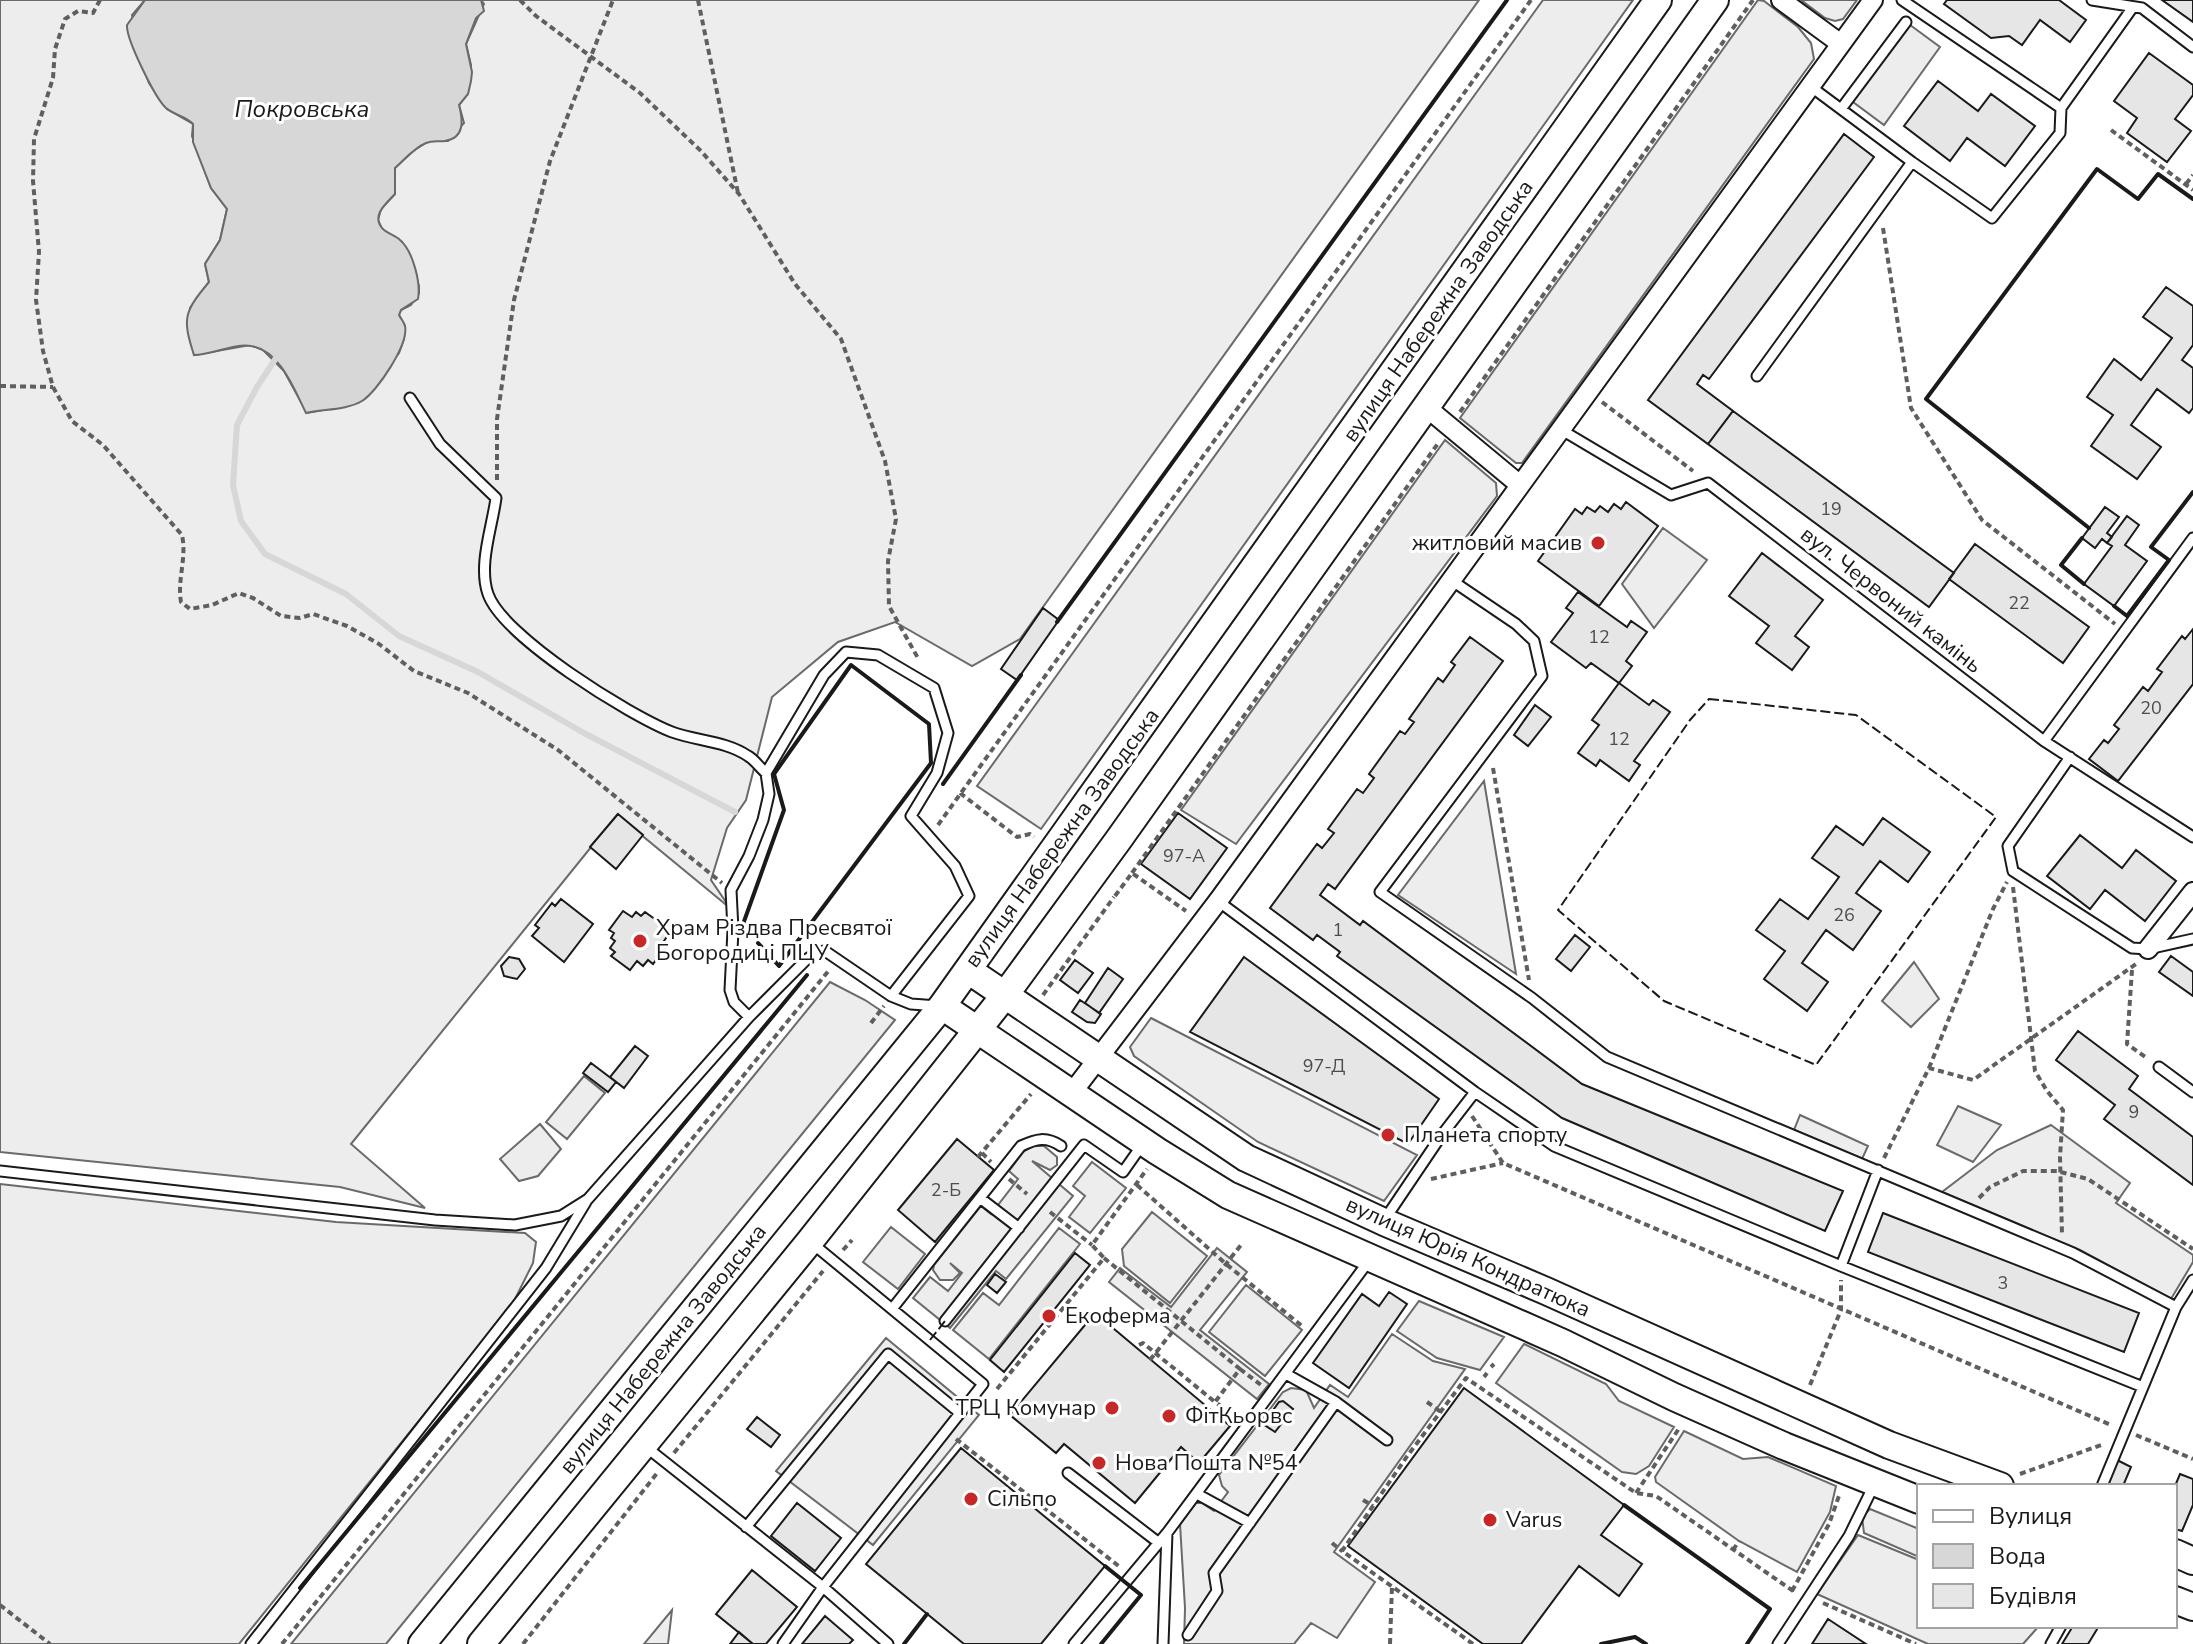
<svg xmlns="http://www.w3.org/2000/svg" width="2193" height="1644" viewBox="0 0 2193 1644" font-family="'Nunito Sans',sans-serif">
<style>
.built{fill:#ededed;stroke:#6a6a6a;stroke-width:2}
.water{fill:#d7d7d7;stroke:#6a6a6a;stroke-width:2}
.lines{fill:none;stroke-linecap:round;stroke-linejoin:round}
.stream{stroke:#d7d7d7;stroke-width:6}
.building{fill:#e6e6e6;stroke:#1a1a1a;stroke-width:2}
.lane-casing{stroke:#1a1a1a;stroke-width:13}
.street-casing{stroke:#1a1a1a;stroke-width:22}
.secondary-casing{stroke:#1a1a1a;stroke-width:30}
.path{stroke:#5f5f5f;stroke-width:4;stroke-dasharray:6 4;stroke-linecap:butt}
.lane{stroke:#fff;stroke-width:9}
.street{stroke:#fff;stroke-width:18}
.secondary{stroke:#fff;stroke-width:26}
.fence{stroke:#1a1a1a;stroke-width:2;stroke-dasharray:10 4;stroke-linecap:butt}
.wall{stroke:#1a1a1a;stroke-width:4}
.poi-dot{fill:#c62828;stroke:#fff;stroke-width:3}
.labels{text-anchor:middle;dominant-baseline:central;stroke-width:6;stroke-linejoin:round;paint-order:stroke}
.number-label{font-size:18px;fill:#4d4d4d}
.street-label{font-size:22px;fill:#1a1a1a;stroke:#fff}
.poi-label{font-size:22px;fill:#1a1a1a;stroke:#fff;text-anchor:start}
.water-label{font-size:24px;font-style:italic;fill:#1a1a1a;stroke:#fff}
</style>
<rect width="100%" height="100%" fill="#fff"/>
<path class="built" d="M0 0H145L132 15 141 62 149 83 167 109 193 124 192 136 211 188 227 209 220 240 205 264 209 282 190 308 194 355 250 345 263 350 284 371 307 413 345 406 392 362 399 353 404 339 405 326 399 315 401 310 411 305 419 293V286L402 242 382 229 378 220 381 209 395 194V168L414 150 429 141H448L464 123 459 105 468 93 471 65 466 44 484 4 481 0H1479L1020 639 972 666 895 622 838 642 772 697 746 800 727 828 711 880 730 908 617 815 351 1144 425 1208 340 1187 0 1152Z
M1543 0H1633L1041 829 977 786Z
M1758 0 1764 1 1798 27 1811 43 1814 59 1522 463H1516L1460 418Z
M1801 0H1857L1843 19 1835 21 1825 18Z
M1906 22 1940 47 1884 125 1849 99Z
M1445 440 1496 483 1497 496 1236 844 1181 810Z
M1663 528 1707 560 1654 628 1622 584Z
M1484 781 1516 974 1398 895Z
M1914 962 1939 999 1911 1027 1882 1001Z
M830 982 865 1000 895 1020 386 1644H291Z
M1151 1018 1417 1155 1384 1201 1258 1142 1134 1056 1130 1047Z
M584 1076 605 1093 567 1139 546 1122Z
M1958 1106 2001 1125 1973 1162 1937 1145Z
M1800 1115 1868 1146 1862 1159 1794 1130Z
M540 1124 561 1149 538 1176 519 1181 500 1159Z
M2051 1125 2130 1183 2116 1203 2193 1255V1262L2171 1299 2080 1250 1942 1192 1997 1150Z
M1033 1146H1044L1057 1157V1165L1050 1170 1032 1161 1073 1196 1006 1279 996 1271 950 1328 913 1298 930 1277 948 1291 962 1273 950 1263 960 1273 953 1280H940L933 1270 934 1265 981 1206 991 1214 1018 1179 1009 1171 1023 1152Z
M1092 1162 1126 1188 1090 1233 1069 1217 1085 1196 1073 1186Z
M0 1184 336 1222 525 1233 536 1242 533 1263 512 1305 239 1644H0Z
M1152 1212 1207 1256 1170 1303 1124 1266 1122 1249Z
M891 1227 925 1254 898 1289 863 1262Z
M1059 1228 1080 1244 989 1359 953 1330 983 1293 999 1305Z
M1217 1248 1247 1272 1200 1330 1269 1384 1257 1399 1109 1282 1120 1268 1171 1307Z
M1246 1285 1302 1330 1265 1376 1209 1332Z
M1419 1301 1504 1337 1480 1370 1437 1358 1397 1331Z
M1392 1334 1433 1361 1465 1369 1334 1552 1375 1582 1337 1638 1311 1623 1294 1644H1184L1185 1608 1180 1524 1196 1503H1202L1214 1511 1228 1492 1222 1486 1219 1475 1283 1392 1291 1388 1306 1390 1314 1408 1330 1385 1348 1397Z
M886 1338 979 1415 873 1545 776 1471Z
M1524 1344 1606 1384 1619 1401 1674 1427 1649 1466 1636 1474 1622 1472 1496 1383Z
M1684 1431 1743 1459 1768 1457 1836 1486 1830 1512 1797 1572 1739 1541 1656 1482 1655 1477Z
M1870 1509 1919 1529V1557L1864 1533 1862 1517Z
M1858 1535 1919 1560V1626H2039L2023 1644H1928L1817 1594Z
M672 1610 668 1644H644Z"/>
<path class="water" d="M145 0H481L484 11 476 18 466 44 472 72 471 81 468 94 459 105C463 120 465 138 445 141 438 142 433 140 426 143 414 148 405 159 395 168V194C385 204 370 217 384 230 389 234 396 236 400 240 413 251 421 283 418 299L401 310 399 315C401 319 404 322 405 326 409 344 377 392 362 401 347 410 323 409 306 413 295 391 280 350 251 346 234 343 212 355 194 355 182 318 184 312 209 282L205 264 220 240 227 209 211 188 193 142V124C186 116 174 115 166 108 155 98 126 39 127 25Z"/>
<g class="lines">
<path class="stream" d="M278 355 257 387 237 425 233 485 241 521 265 554 346 594 399 636 478 672 584 733 735 812"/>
</g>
<path class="building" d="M1947 0H2059L2086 20 2070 42 2040 20 2022 45 2009 36 1991 38 1944 4Z
M2162 0H2193V22Z
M2149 53 2193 85V95L2175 119 2191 131 2167 162 2127 133 2137 118 2114 101Z
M1938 81 1978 111 1991 94 2035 126 2005 166 1967 138 1950 161 1904 126Z
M1844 134 1874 157 1709 379 1703 375 1697 384 1733 411 1708 444 1648 400Z
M2166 287 2193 306V345L2182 360 2193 368V408L2189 413 2157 389 2131 425 2161 447 2137 479 2091 446 2113 415 2087 397 2114 359 2141 380 2172 338 2143 317Z
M1733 411 1954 573 1929 607 1708 444Z
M1626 502 1658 526 1599 606 1538 561 1575 509 1582 514 1587 507 1595 512 1600 506 1608 512 1614 504 1621 509Z
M2105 507 2119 517 2107 533 2112 537 2107 543 2102 539 2095 548 2082 538Z
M2127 516 2139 525 2125 545 2147 561 2114 606 2084 584 2112 546 2107 543Z
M1975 544 2089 627 2063 663 1949 579Z
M1762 553 1823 600 1795 636 1809 647 1792 670 1756 643 1769 626 1729 596Z
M1578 592 1627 627 1631 621 1647 632 1626 661 1632 666 1619 683 1591 663 1586 668 1551 642 1573 613 1566 608Z
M1043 608 1059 620 1017 680 1001 669Z
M2193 629V684L2118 781 2089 759 2104 740 2108 743 2119 729 2114 725 2143 687 2148 691 2162 672 2157 669 2182 636 2185 639Z
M1470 637 1503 661 1335 889 1328 884 1320 895 1360 925 1363 921 1582 1084 1843 1191 1825 1231 1562 1118 1337 956 1340 952 1317 935 1313 940 1270 908 1317 844 1322 848 1334 833 1328 829 1357 789 1363 793 1374 778 1369 774 1400 731 1405 734 1414 722 1409 719 1438 678 1443 682 1455 665 1451 662Z
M1619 683 1649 705 1653 700 1670 712 1634 761 1640 765 1629 781 1600 760 1596 766 1578 753 1599 725 1592 720Z
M1535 705 1551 717 1528 746 1514 735Z
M1178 813 1227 848 1190 899 1141 864Z
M618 814 643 835 616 869 590 847Z
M1883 818 1930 852 1908 882 1880 861 1856 893 1881 911 1853 950 1826 930 1802 963 1828 982 1807 1011 1764 979 1785 951 1756 930 1780 899 1808 919 1839 877 1812 858 1836 826 1863 845Z
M2080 835 2122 868 2136 850 2176 881 2145 921 2105 890 2090 909 2047 876Z
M561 899 593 924 564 962 532 936 539 928 535 925 552 903 555 906Z
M623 911 632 917 636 912 641 916 645 912 663 925 660 929 668 935 664 941 668 944 653 964 648 960 643 966 637 961 630 970 611 956 615 952 610 948 615 941 611 938 614 933 609 930Z
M1575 935 1590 947 1571 971 1556 959Z
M2171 956 2193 972V996L2159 972Z
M509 957 519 959 525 969 517 979 504 976 501 966Z
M1244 957 1439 1099 1408 1144 1190 1032Z
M1075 960 1093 973 1078 993 1060 980Z
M1108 968 1123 979 1099 1013 1085 1003Z
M1080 1000 1101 1014 1095 1023 1087 1022 1072 1012Z
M2078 1031 2138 1076 2129 1089 2193 1137V1185L2104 1119 2115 1105 2056 1060Z
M635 1046 648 1056 624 1088 610 1077Z
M591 1063 616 1082 608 1092 583 1073Z
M957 1139 994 1170 935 1242 898 1210Z
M1883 1213 2139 1313 2124 1352 1868 1252Z
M1075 1253 1090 1265 1004 1372 990 1360Z
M995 1274 1006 1282 997 1293 987 1285Z
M1389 1292 1407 1304 1349 1388 1313 1363 1362 1294 1379 1306Z
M1095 1313 1230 1426 1199 1463 1181 1447 1135 1503 1064 1444 1056 1453 1010 1415Z
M1464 1388 1624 1505 1601 1535 1642 1564 1619 1596 1579 1566 1521 1644H1483L1348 1546Z
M1283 1401 1293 1409 1275 1432 1263 1424 1279 1402Z
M757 1417 780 1435 771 1447 747 1429Z
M961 1448 1105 1566 1041 1644H964L866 1564Z
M2117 1460 2131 1467 2123 1486H2103Z
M2180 1474 2193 1479V1505L2182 1531 2175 1529V1486Z
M797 1503 841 1538 815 1571 771 1536Z
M752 1570 797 1607 766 1644H753L716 1614Z
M825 1616 853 1640 849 1644H802Z
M1828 1619 1866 1644H1812Z
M2073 1626H2099L2088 1644H2062Z
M739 1632 753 1644H730Z"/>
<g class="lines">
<g class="lane-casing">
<path id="lane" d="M1902 0 2061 108
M2092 0 2142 8 2193 47
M1841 109 1906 22
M1912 162 1992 218 2060 133 2061 108 2133 7
M1757 376 1912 162 1810 86
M410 398 440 444 496 498C492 528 478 565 488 594 503 637 629 715 672 732 697 741 726 741 748 756 755 760 760 768 766 773
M1560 429 1671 495 1708 483 2044 741 2193 837
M1451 580 1516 624 1534 641 1542 676 1380 892 1532 998 1607 1057 2073 1253 2176 1307
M2044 741 2193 538
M2070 757 2008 846 2013 871 2132 948 2148 949 2193 939
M1218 901 1475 1092 1554 1146 1841 1266 2143 1387 2102 1486
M749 1017 734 1002 730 990 733 930 731 890 749 856 763 820 769 794 766 773 824 675 846 652 878 655 934 688 948 733 937 773 911 816 955 866 969 896 891 996
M2159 1067 2193 1092
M0 1171 435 1220 515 1225 561 1216 588 1199 749 1017 807 959 818 952 825 951 891 996 911 1004 938 1006
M980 1198 1019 1228
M1385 1219 1441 1136 1475 1092
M1841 1266 1878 1170
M892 1309 1021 1146C1036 1139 1046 1136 1061 1146
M945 1321 1084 1145 1123 1172 1142 1145
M1286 1374 1336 1402 1387 1440
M2143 1387 2176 1307 2193 1280
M646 1447 823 1587 888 1644
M1068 1473 1159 1543
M1197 1494 1250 1523
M746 1527 888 1354 960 1413
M1188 1635 1217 1591 1214 1573 1336 1402
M251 1644 546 1268 586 1202
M783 1644 823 1587 983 1384 813 1244
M1074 1644 1167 1533 1368 1262
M1163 1644 1167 1533
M1778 1644 1849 1536 1875 1483
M2051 1644 2061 1626"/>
</g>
<g class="street-casing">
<path id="street" d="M1781 0 1841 44
M1426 407 1520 485
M2148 949 2193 892
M1071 1094 1218 901 1873 0"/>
</g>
<g class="secondary-casing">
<path id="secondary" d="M968 970 1246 1158 1384 1222 1546 1291 1889 1445 2000 1486
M942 1006 1157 1151 1228 1195 1563 1343 1674 1397 1784 1446 1919 1500
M2175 1553 2193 1561
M2175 1600 2193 1607
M422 1644 942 1006 1658 0
M481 1644 810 1241 1005 995 1119 839 1715 0"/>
</g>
<path class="path" d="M100 0 93 13 78 11 65 19 55 49 53 78 34 139 33 181 39 252 36 300 43 351 53 387 72 421 103 445 182 535C187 559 177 579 181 602L190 609 212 605 239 593 253 598 281 616 300 618 313 614 347 626 379 644 414 671 468 693 558 750 722 883
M520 0 536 16 640 93 701 151 739 194 795 284 841 339 885 461 896 519 888 561 889 606 919 660
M698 0 738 193
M2111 130 2193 190
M2186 184 2193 175
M1883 228 1911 408 1982 520 2115 624
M0 386 53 387
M1602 402 1693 471
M1460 412 1753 0
M497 480V419L514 300 550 161 613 0
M1493 768 1529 980
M960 793 1017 837 1030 834 1034 837
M938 825 1531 0
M1132 873 1439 442
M2013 887 2035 1071 2047 1091 2063 1110 2060 1157 2062 1235
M1115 896 1132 873 1186 911
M2132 970 2127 1044 2147 1058
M1043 995 1114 897
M871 1023 884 1006
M1929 1068 1993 909 2007 882
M1472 1116 1503 1163 2111 1425
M982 1153 991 1162
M978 1157 1031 1094
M1884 1158 1929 1068 1973 1080 2136 964
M1009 1179 1027 1194
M1431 1179 1503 1163
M1137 1185 1226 1264 1302 1326
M1979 1198 1990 1187 2023 1171H2057L2088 1179 2193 1249
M1050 1212 1092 1245
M843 1250 852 1240
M1104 1258 1240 1369 1215 1402 1235 1416
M1139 1345 1143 1343 1215 1402
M1150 1360 1241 1245
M1491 1367 1494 1364
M1240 1369 1261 1385
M1484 1377 1487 1373
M1810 1385 1841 1310V1280
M997 1389 1104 1258 1092 1245 1147 1169
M1427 1402 1441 1412
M2136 1435 2193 1459
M956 1439 1120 1567
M674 1453 823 1271
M2020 1474 2104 1444
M1636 1493 1680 1427
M1363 1500 1373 1506
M1332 1543 1342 1551
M1733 1550 1739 1541
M1792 1591 1829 1524 1840 1493
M1823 1603 1916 1644
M0 1605 50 1644
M282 1644 830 969
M523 1644 658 1472
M1390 1644 1392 1586
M1473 1644 1342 1551 1408 1455 1466 1378 1636 1493 1656 1496 1796 1593"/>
<use href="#lane" class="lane"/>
<use href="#street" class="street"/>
<use href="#secondary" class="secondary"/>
<path class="fence" d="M1709 699 1856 715 1996 817 1816 1065 1664 1001 1558 910 1690 720Z
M930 1340 945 1321"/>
<path class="wall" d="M2089 528 1926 399 2097 169 2138 199 2158 174 2193 199
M2082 538 2061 565 2084 584
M2114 606 2127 616 2169 560 2151 547 2193 492
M1057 622 1507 0
M943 784 1021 675
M742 927 784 810 774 774 851 665 929 724 931 763 779 966 758 943
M1624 1505 1770 1609 1747 1644
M300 1588 807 975
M904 1644 927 1614
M1101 1644 1141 1595 1105 1566
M1601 1644 1635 1637 1646 1644"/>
</g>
<g class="poi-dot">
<circle cx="1598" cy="543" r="8"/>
<circle cx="640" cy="941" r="8"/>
<circle cx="1388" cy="1135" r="8"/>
<circle cx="1049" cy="1316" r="8"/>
<circle cx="1112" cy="1408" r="8"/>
<circle cx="1169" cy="1416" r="8"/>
<circle cx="1099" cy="1463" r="8"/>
<circle cx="971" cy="1499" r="8"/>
<circle cx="1490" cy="1520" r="8"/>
</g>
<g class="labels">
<g class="number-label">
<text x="1831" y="509">19</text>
<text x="2019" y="603">22</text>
<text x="1599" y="637">12</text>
<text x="2151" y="708">20</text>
<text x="1619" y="739">12</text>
<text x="1184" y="856">97-А</text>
<text x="1844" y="915">26</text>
<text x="1338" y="930">1</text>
<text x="1324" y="1066">97-Д</text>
<text x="2134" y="1112">9</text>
<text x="946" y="1190">2-Б</text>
<text x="2003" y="1283">3</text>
</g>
<g class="street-label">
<text transform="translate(1438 311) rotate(-55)">вулиця Набережна Заводська</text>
<text transform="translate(1891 600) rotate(38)">вул. Червоний камінь</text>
<text transform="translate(1062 838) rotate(-54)">вулиця Набережна Заводська</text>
<text transform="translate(1468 1257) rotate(24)">вулиця Юрія Кондратюка</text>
<text transform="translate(663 1349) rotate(-51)">вулиця Набережна Заводська</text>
</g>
<g class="poi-label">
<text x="1582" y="543" text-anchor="end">житловий масив</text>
<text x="656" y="928">Храм Різдва Пресвятої<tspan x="656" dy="25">Богородиці ПЦУ</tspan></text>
<text x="1404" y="1135">Планета спорту</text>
<text x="1065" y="1316">Екоферма</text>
<text x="1096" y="1408" text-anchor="end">ТРЦ Комунар</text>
<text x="1185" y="1416">ФiтКьорвс</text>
<text x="1115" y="1463">Нова Пошта №54</text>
<text x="987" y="1499">Сільпо</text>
<text x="1506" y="1520">Varus</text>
</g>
<g class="water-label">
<text x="302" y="109">Покровська</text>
</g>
</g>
<rect x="1917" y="1484" width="260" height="144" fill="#ffffff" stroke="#a3a3a3" stroke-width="2"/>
<rect x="1933" y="1510" width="40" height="12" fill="#ffffff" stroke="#a3a3a3" stroke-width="2"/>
<text x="1989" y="1524" font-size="24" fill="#1a1a1a">Вулиця</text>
<rect x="1933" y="1544" width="40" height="24" fill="#d7d7d7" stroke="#a3a3a3" stroke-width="2"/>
<text x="1989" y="1564" font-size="24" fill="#1a1a1a">Вода</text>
<rect x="1933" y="1584" width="40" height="24" fill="#e6e6e6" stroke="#a3a3a3" stroke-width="2"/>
<text x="1989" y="1604" font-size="24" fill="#1a1a1a">Будівля</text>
</svg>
